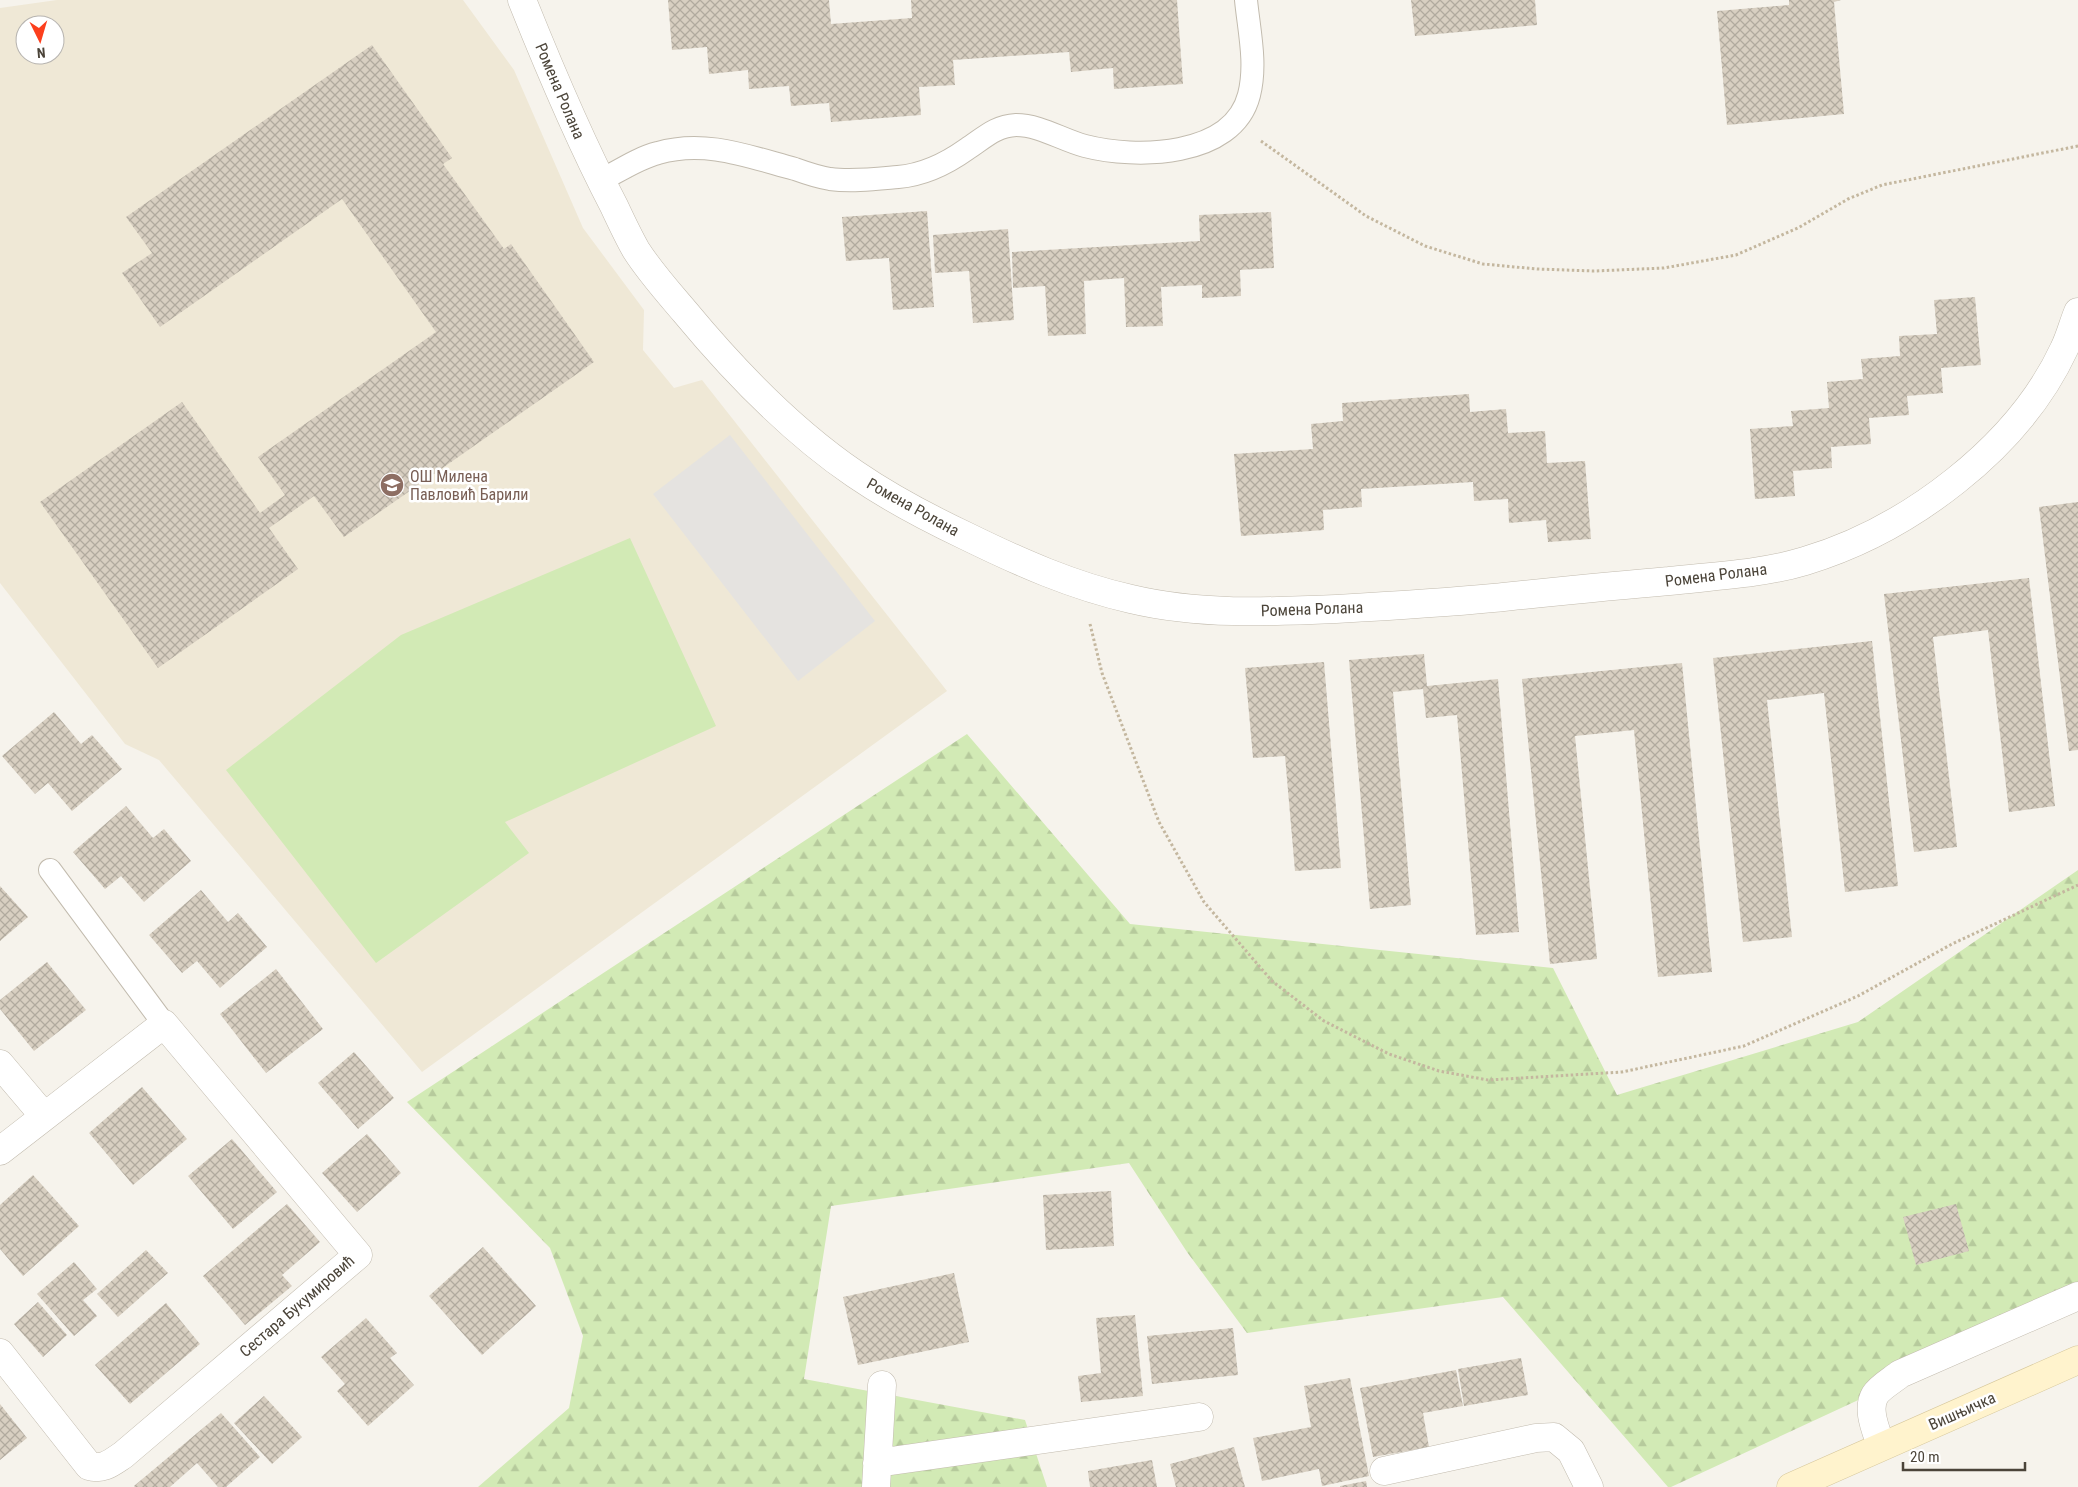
<svg xmlns="http://www.w3.org/2000/svg" width="2078" height="1487" viewBox="0 0 2078 1487" font-family="'Roboto Condensed',sans-serif">
<style>
.education{fill:#efe8d6;fill-rule:evenodd}
.forest{fill:url(#forest-firs)}
.green{fill:#d2eab5}
.parking{fill:#e5e3e0}
.building{fill:url(#building-cross-hatch)}
.lines{fill:none;stroke-linecap:round;stroke-linejoin:round}
.lane-casing{stroke:#c2bbae;stroke-width:24}
.street-casing{stroke:#c2bbae;stroke-width:29}
.secondary-casing{stroke:#d6c79b;stroke-width:29}
.path{stroke:#c4b79f;stroke-width:3;stroke-dasharray:2.5 2.5;stroke-linecap:butt}
.lane{stroke:#fff;stroke-width:22}
.street{stroke:#fff;stroke-width:28}
.secondary{stroke:#fff3cd;stroke-width:28}
.labels{text-anchor:middle;dominant-baseline:central;stroke-width:5;stroke-linejoin:round;paint-order:stroke}
.street-label{font-size:16px;fill:#4b4439;stroke:#fff}
.education-label{font-size:16px;fill:#785e54;stroke:#fff;text-anchor:start}
</style>
<defs>
<pattern id="forest-firs" width="22" height="20" patternUnits="userSpaceOnUse" patternTransform="scale(1.25)"><rect width="22" height="20" fill="#d2eab5"/><path d="M5 1l3.5 6h-7zM16 11l3.5 6h-7z" fill="#b6ca9c"/></pattern>
<pattern id="building-cross-hatch" width="8" height="8" patternUnits="userSpaceOnUse" patternTransform="scale(1.25)"><rect width="8" height="8" fill="#d8cfc1"/><path d="M0 0l8 8M0 8l8-8" fill="none" stroke="#b1aa9e"/></pattern>
</defs>
<rect width="100%" height="100%" fill="#f6f3ec"/>
<path class="education" d="M57 0H463L514 70 583 228 644 310 643 350 674 388 702 380 947 691 422 1072 159 760 125 744 0 583V8ZM25 25H55V55H25Z"/>
<path class="forest" d="M967 734 1130 924 1553 968 1617 1095 1858 1022 2078 870V1298L1671 1487H1668L1503 1297 1247 1333 1187 1252 1129 1163 831 1206 804 1379 1025 1420 1047 1487H478L569 1408 583 1336 550 1248 407 1102Z"/>
<path class="green" d="M630 538 716 726 505 822 529 853 376 963 226 770 401 635Z"/>
<path class="parking" d="M730 435 875 621 798 681 653 494Z"/>
<path class="building" d="M668 0H829L831 24 912 18 911 0H1177L1183 84 1114 89 1113 68 1071 72 1069 52 953 60 955 85 919 87 921 115 831 122 829 103 791 106 789 86 749 89 748 70 709 74 707 47 672 50Z
M1411 0H1535L1537 25 1415 36Z
M1789 0H1841L1834 2 1844 114 1727 125 1717 11 1789 5Z
M372 45 452 158 443 164 504 249 511 244 594 362 344 537 314 496 269 528 298 569 158 668 40 502 182 402 260 513 285 495 258 457 436 332 342 199 160 327 122 273 152 253 126 217Z
M927 211 934 307 893 310 889 258 846 261 842 217Z
M1271 212 1274 268 1240 270 1241 296 1202 298V285L1161 287 1163 326 1126 327 1124 278 1084 281 1086 334 1048 336 1045 286 1013 288 1012 252 1200 241 1199 215Z
M1008 229 1014 320 973 323 969 271 935 273 933 235Z
M1975 297 1981 365 1941 368 1943 393 1907 396 1909 415 1869 418 1871 444 1831 447 1832 468 1793 471 1795 496 1755 499 1750 429 1793 426 1791 411 1829 408 1827 382 1863 379 1861 359 1900 356 1899 336 1937 334 1934 300Z
M1469 394 1470 412 1506 409 1508 433 1545 431 1547 463 1585 461 1591 539 1548 542 1546 520 1509 523 1508 499 1474 501 1473 482 1361 489 1362 507 1323 510 1324 530 1241 536 1234 454 1313 449 1311 424 1343 421 1342 403Z
M2078 502V750L2069 751 2039 507Z
M2029 578 2055 806 2009 812 1988 630 1933 637 1957 847 1914 852 1884 594Z
M1872 641 1898 886 1845 892 1824 693 1767 700 1792 937 1743 942 1713 658Z
M1424 654 1427 686 1498 679 1519 932 1476 935 1457 715 1426 718 1423 689 1393 692 1411 905 1370 909 1349 660Z
M1324 662 1341 868 1295 871 1285 756 1253 758 1245 668Z
M1682 663 1712 972 1658 977 1634 730 1575 736 1597 959 1550 964 1522 679Z
M54 712 81 744 92 735 122 769 72 811 48 783 35 794 2 756Z
M126 806 153 838 164 829 191 861 144 902 121 876 105 889 73 852Z
M0 886 28 917 0 941Z
M201 890 228 922 238 913 267 947 220 988 197 961 182 973 149 935Z
M47 962 86 1010 34 1051 0 1009V1000Z
M276 969 323 1029 266 1073 220 1014Z
M354 1052 394 1098 358 1129 318 1083Z
M142 1087 187 1139 133 1185 89 1133Z
M367 1134 401 1173 357 1212 322 1173Z
M232 1139 277 1192 233 1229 188 1176Z
M33 1175 79 1226 23 1276 0 1249V1205Z
M1111 1191 1114 1246 1046 1250 1043 1195Z
M287 1204 320 1242 282 1275 292 1286 245 1325 203 1276Z
M1956 1204 1969 1251 1916 1265 1903 1217Z
M483 1247 536 1306 482 1355 429 1296Z
M146 1250 168 1273 118 1317 97 1294Z
M74 1262 97 1289 83 1300 97 1316 74 1336 37 1294Z
M954 1273 969 1342 858 1365 843 1297Z
M38 1302 67 1335 43 1357 14 1324Z
M166 1303 200 1344 130 1404 95 1365Z
M1135 1315 1143 1396 1081 1402 1078 1376 1101 1373 1096 1318Z
M366 1318 397 1353 390 1358 414 1385 368 1426 337 1391 345 1384 321 1357Z
M1233 1328 1238 1375 1152 1384 1147 1336Z
M1521 1358 1528 1395 1464 1406 1458 1369Z
M1456 1370 1463 1406 1423 1413 1429 1447 1373 1457 1360 1388Z
M1350 1378 1369 1476 1322 1486 1319 1469 1262 1481 1253 1438 1311 1427 1304 1386Z
M264 1396 302 1437 272 1464 234 1423Z
M0 1404 27 1438 0 1460Z
M221 1413 260 1457 226 1487H218L197 1463 170 1487H135L134 1486Z
M1234 1447 1245 1487H1176L1170 1464Z
M1152 1460 1157 1487H1090L1088 1471Z
M1366 1481 1367 1487H1340V1486Z"/>
<g class="lines">
<g class="lane-casing">
<path id="lane" d="M600 181C619 171 638 158 658 153 705 139 750 157 795 169 806 173 818 177 830 179 852 182 876 179 898 177 923 175 946 164 967 149 984 138 995 126 1016 125 1040 125 1062 140 1085 146 1135 159 1233 158 1249 95 1257 64 1249 31 1246 0
M50 870 164 1024"/>
</g>
<g class="street-casing">
<path id="street" d="M522 0C550 70 579 139 614 206 621 221 628 236 636 250 650 272 668 292 685 312 733 370 792 431 855 474 890 498 928 518 966 536 1019 562 1073 586 1131 599 1198 615 1268 612 1336 609 1389 606 1441 603 1493 598 1552 592 1610 586 1669 581 1714 576 1762 574 1805 561 1908 530 2018 448 2064 349 2070 337 2073 324 2078 312
M0 1064 44 1116
M0 1151 164 1024 358 1255 123 1455C111 1463 103 1470 89 1466L0 1353
M1881 1446C1877 1432 1866 1410 1875 1395 1880 1387 1893 1380 1900 1374L2078 1296
M877 1463 1199 1417
M1384 1471 1536 1438 1554 1437 1571 1451 1589 1487
M876 1487 882 1385"/>
</g>
<g class="secondary-casing">
<path id="secondary" d="M1791 1487 2078 1360"/>
</g>
<path class="path" d="M1261 141 1366 216 1425 246 1483 264 1537 269 1594 271 1664 268 1736 255 1798 228 1848 199 1882 185 2078 146
M1090 624 1102 673 1159 822 1204 902 1272 981 1324 1021 1389 1054 1439 1071 1488 1080 1622 1072 1744 1046 1858 996 1952 944 2078 885"/>
<use href="#lane" class="lane"/>
<use href="#street" class="street"/>
<use href="#secondary" class="secondary"/>
</g>
<defs>
<g id="school-disc" transform="scale(1.25)"><circle r="9.5" fill="#8d6e63" stroke="#fff"/><path d="M0-5L7-2L0 1L-7-2ZM-4 1L0 2.5L4 1V4Q0 6-4 4Z" fill="#fff"/></g>
</defs>
<g fill-rule="evenodd">
<use href="#school-disc" x="392" y="485"/>
</g>
<g class="labels">
<g class="street-label">
<text transform="translate(560 91) rotate(67)">Ромена Ролана</text>
<text transform="translate(913 507) rotate(29)">Ромена Ролана</text>
<text transform="translate(1716 575) rotate(-7)">Ромена Ролана</text>
<text transform="translate(1312 609) rotate(-2)">Ромена Ролана</text>
<text transform="translate(297 1306) rotate(-41)">Сестара Букумировић</text>
<text transform="translate(1962 1411) rotate(-24)">Вишњичка</text>
</g>
<g class="education-label">
<text x="410" y="476">ОШ Милена<tspan x="410" dy="18">Павловић Барили</tspan></text>
</g>
</g>
<g transform="translate(40 40) rotate(175)"><circle r="24" fill="#ffffff" stroke="#b7b4b0"/>
<path d="M0-4L9 19L0 12L-9 19Z" fill="#fc3f1d"/>
<text y="-8" font-size="14" font-weight="bold" text-anchor="middle" fill="#4b4439">N</text>
</g>
<path d="M1903 1462v8h122v-8" fill="none" stroke="#4b4439" stroke-width="2.5"/>
<text x="1910" y="1462" font-size="15" fill="#4b4439" stroke="#ffffff" stroke-width="4" paint-order="stroke">20 m</text>
</svg>
